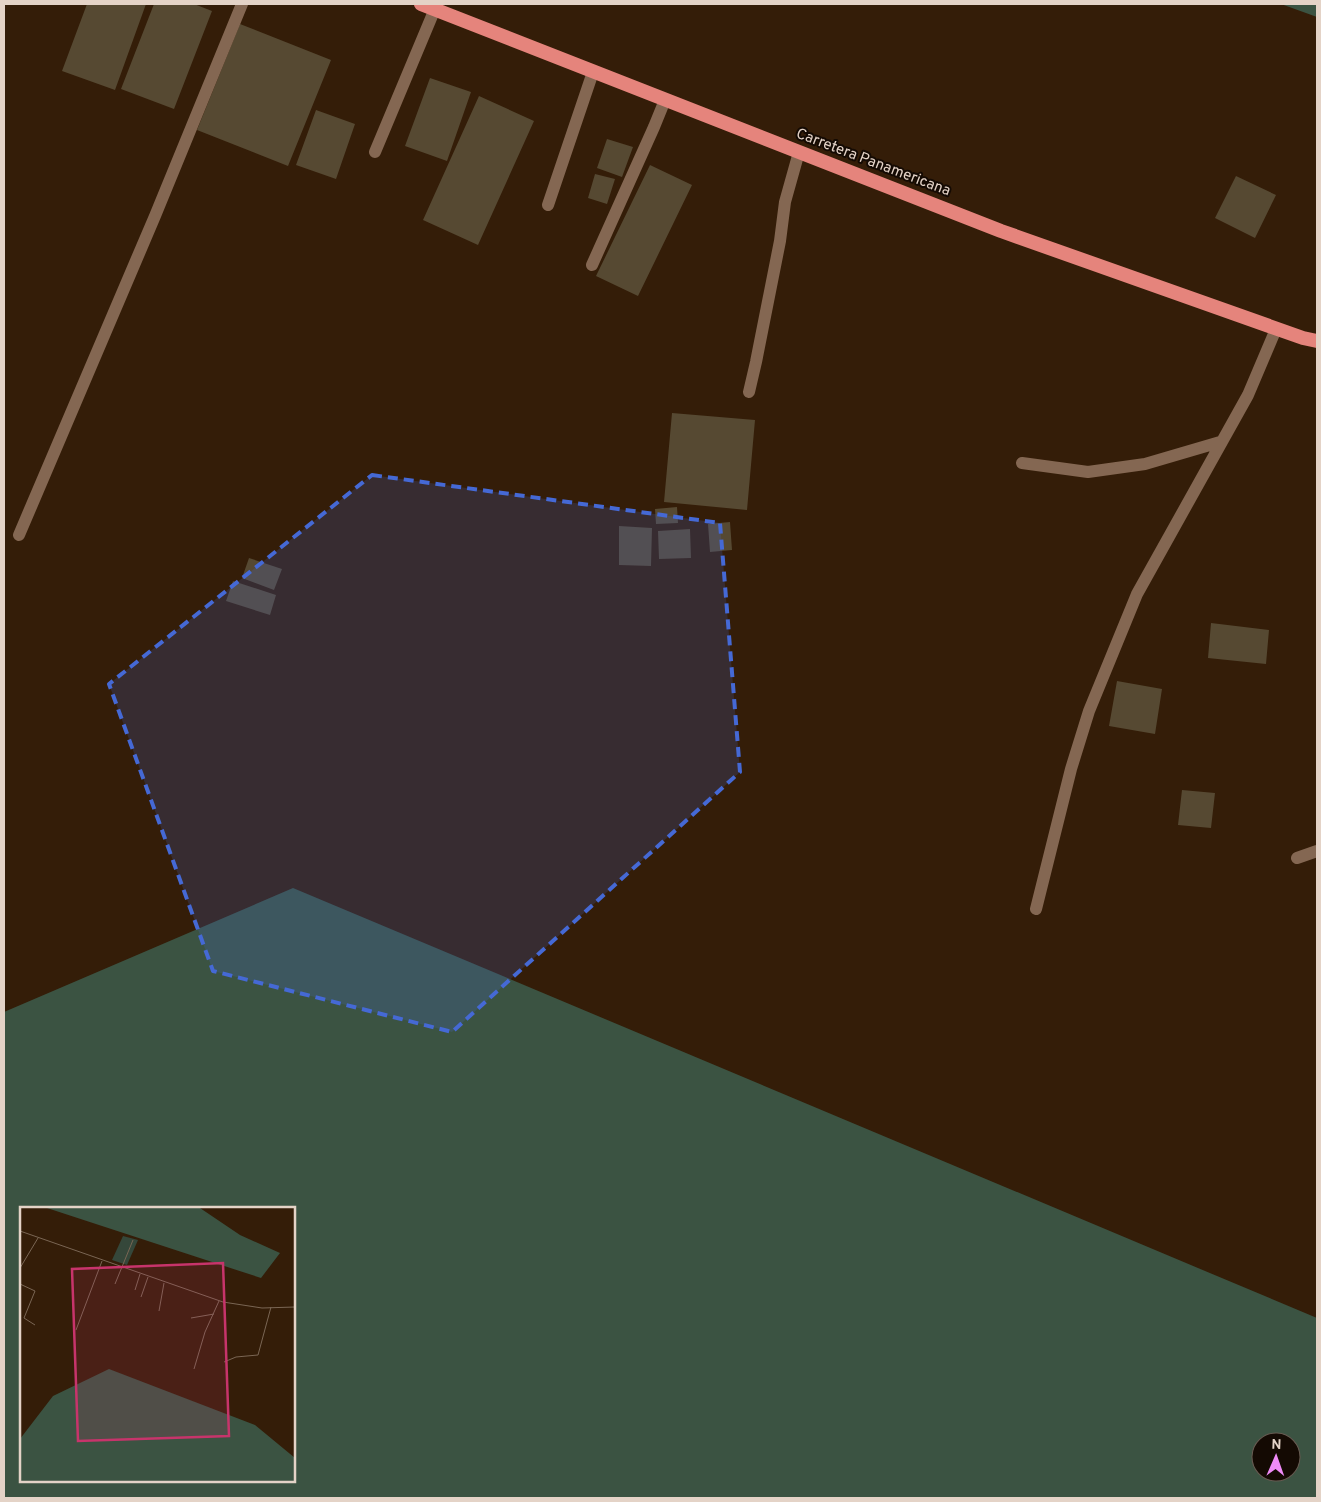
<svg xmlns="http://www.w3.org/2000/svg" width="1321" height="1502" viewBox="0 0 1321 1502" font-family="Overpass,sans-serif">
<style>
.forest{fill:#3b5342;fill-rule:evenodd}
.building{fill:#564932}
.lines{fill:none;stroke-linecap:round;stroke-linejoin:round}
.service{stroke:#846752;stroke-width:12}
.minor{stroke:#846752;stroke-width:12}
.trunk{stroke:#e5847c;stroke-width:14}
.marked{fill:#4569d5;fill-opacity:0.2;stroke:#4569d5;stroke-width:4;stroke-dasharray:10 6;stroke-linejoin:round}
.labels{text-anchor:middle;dominant-baseline:central;stroke-width:4;stroke-linejoin:round;paint-order:stroke}
.street-label{font-size:15px;fill:#e4d3c7;stroke:#140a03}
.inset-road{fill:none;stroke:#7a6654;stroke-width:1}
.view{fill:#c7346b;fill-opacity:0.15;stroke:#c7346b;stroke-width:2.5}
.inset-edge{fill:none;stroke:#e4d3c7;stroke-width:2.5}
</style>
<rect width="100%" height="100%" fill="#341d08"/>
<path class="forest" d="M1281 4H1317V17Z
M293 888 1317 1318V1498H4V1012ZM21 1208H294V1481H21ZM1261 1442H1291V1472H1261Z"/>
<path class="building" d="M87 4H146L115 90 62 71Z
M154 4H194L212 11 174 109 121 89Z
M240 24 331 60 288 166 197 130Z
M430 78 471 92 447 161 405 146Z
M479 96 534 121 478 245 423 220Z
M316 110 355 124 336 179 296 165Z
M607 139 633 147 622 177 597 168Z
M650 165 692 185 638 296 596 276Z
M595 174 615 179 607 204 588 198Z
M1236 176 1276 195 1255 238 1215 218Z
M672 413 755 420 747 510 664 502Z
M677 507 678 523 656 524 655 509Z
M730 522 732 550 710 552 708 524Z
M619 526 652 528 651 566 619 565Z
M690 529 691 558 659 559 658 531Z
M249 558 282 569 274 590 242 578Z
M233 581 276 595 270 615 226 601Z
M1211 623 1269 630 1266 664 1208 658Z
M1117 681 1162 689 1155 734 1109 726Z
M1182 790 1215 793 1211 828 1178 825Z"/>
<g class="lines">
<path class="service" d="M375 152 437 4
M548 205 593 72
M592 265 654 127 665 100
M749 392 756 362 780 241 785 202 799 152
M19 535 155 216 242 4
M1297 858 1317 851"/>
<path class="minor" d="M1022 463 1088 472 1145 464 1220 442
M1036 909 1071 769 1089 711 1137 594 1248 395 1276 329"/>
<path class="trunk" d="M421 4 1001 231 1303 338 1317 341"/>
</g>
<path class="marked" d="M372 475 720 523 740 772 452 1032 213 971 109 684Z"/>
<g class="labels">
<g class="street-label">
<text transform="translate(873 163) rotate(21)">Carretera Panamericana</text>
</g>
</g>
<g transform="translate(20 1207)">
<rect width="275" height="275" fill="#341d08"/>
<path d="M103 29 118 33 107 58 92 53Z" fill="#35473a"/>
<path d="M27 1H180L220 28 260 46 241 71ZM89 162 235 218 275 251V274H0V232L33 189Z" fill="#3b5342"/>
<path class="inset-road" d="M0 24 203 95 242 101 275 100M0 61 18 31M0 77 15 84 4 111 15 118M95 77 113 33M115 83 120 67M121 90 128 70M139 104 144 76M171 111 194 107M56 123 82 54M204 155 216 150 238 148 251 100M174 162 185 125 199 94"/>
<path class="view" d="M203 56 209 229 58 234 52 62Z"/>
<rect width="275" height="275" class="inset-edge"/>
</g>
<rect width="1321" height="1502" fill="none" stroke="#e4d3c7" stroke-width="10"/>
<g transform="translate(1276 1457) rotate(2)"><circle r="24" fill="#140a03" stroke="#675a51"/>
<path d="M0-4L9 19L0 12L-9 19Z" fill="#ef8bf7"/>
<text y="-8" font-size="14" font-weight="bold" text-anchor="middle" fill="#e4d3c7">N</text>
</g>
</svg>
